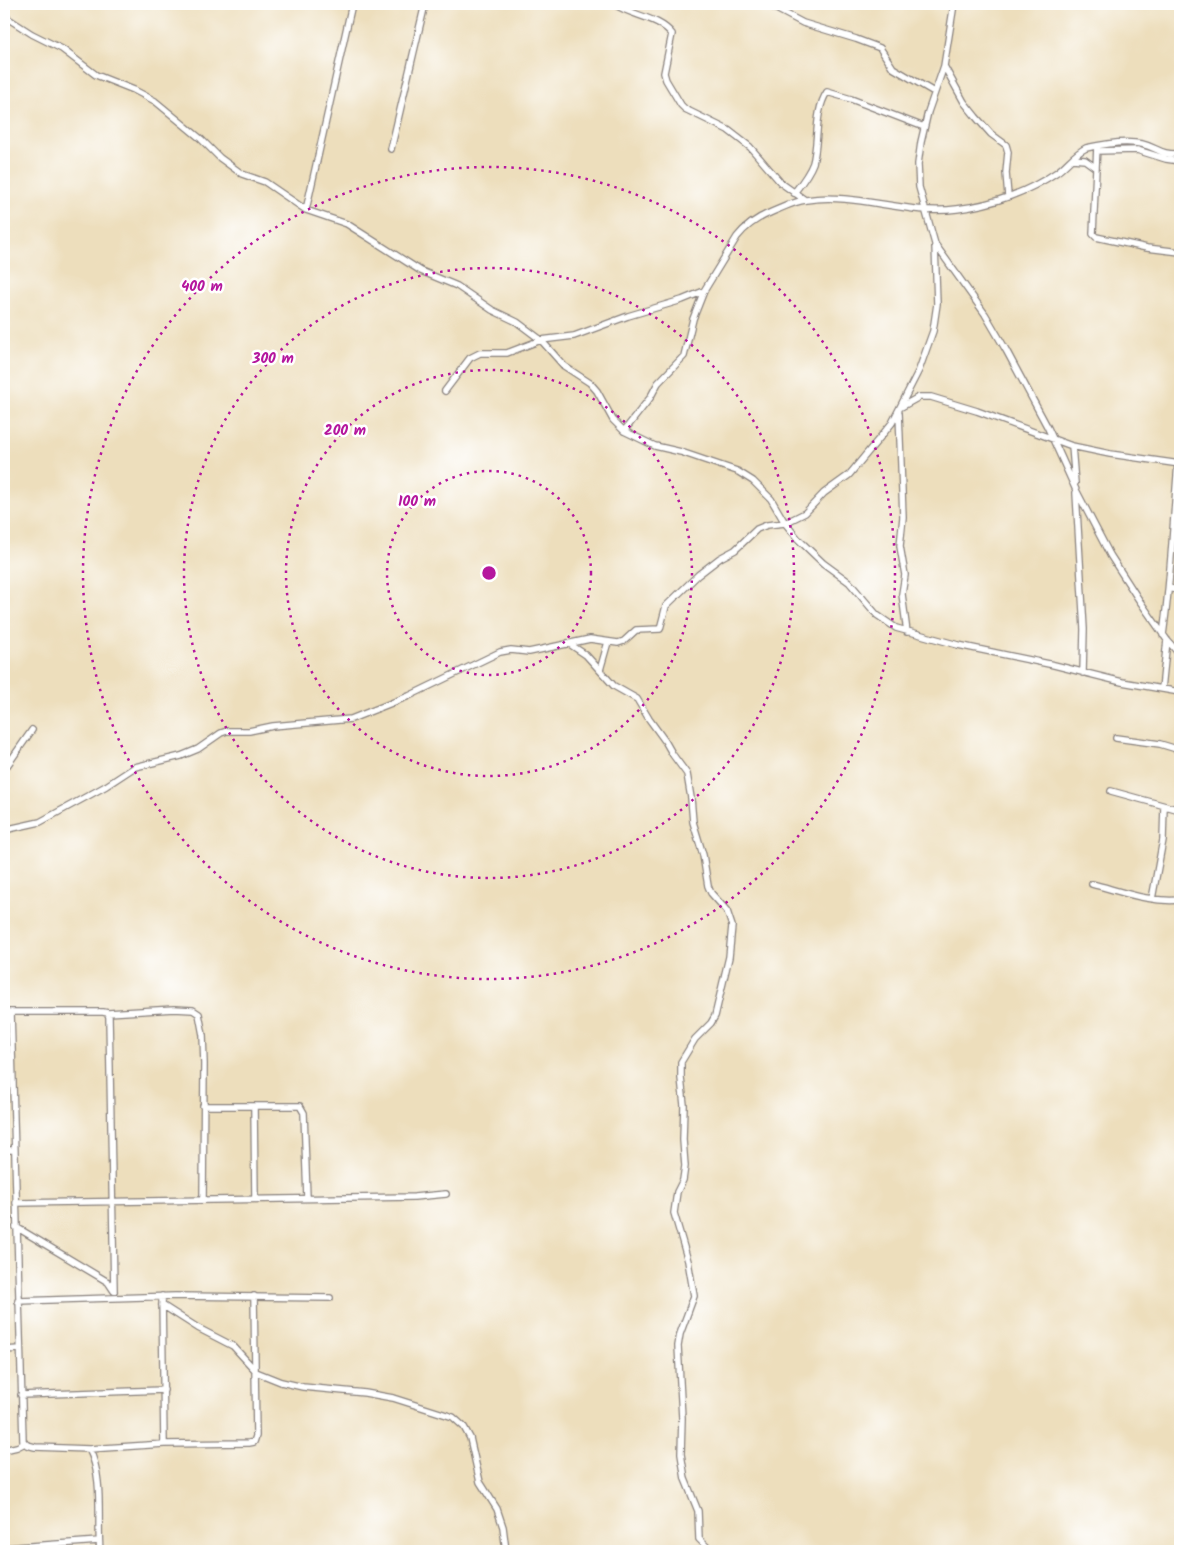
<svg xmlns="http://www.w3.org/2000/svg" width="1184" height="1555" viewBox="0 0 1184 1555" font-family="Kalam,sans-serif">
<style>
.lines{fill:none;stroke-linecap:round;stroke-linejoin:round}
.street-casing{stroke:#88807c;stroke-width:8}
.street{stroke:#fff;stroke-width:5.5}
.ring{fill:none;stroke:#b5179e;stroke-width:2.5;stroke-dasharray:2.5 5}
.centre{fill:#b5179e;stroke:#fff;stroke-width:2.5}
.ring-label{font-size:15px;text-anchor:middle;font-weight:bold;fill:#b5179e;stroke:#fff;stroke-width:5;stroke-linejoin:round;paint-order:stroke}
</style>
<rect width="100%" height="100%" fill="#fff"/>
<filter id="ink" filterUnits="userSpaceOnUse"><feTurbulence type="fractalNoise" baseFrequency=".02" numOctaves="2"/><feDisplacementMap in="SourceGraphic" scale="10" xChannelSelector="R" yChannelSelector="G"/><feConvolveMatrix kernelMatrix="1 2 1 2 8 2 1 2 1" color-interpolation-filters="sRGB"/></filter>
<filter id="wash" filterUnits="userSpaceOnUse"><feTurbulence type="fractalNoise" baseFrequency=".0096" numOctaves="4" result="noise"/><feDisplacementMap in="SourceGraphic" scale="20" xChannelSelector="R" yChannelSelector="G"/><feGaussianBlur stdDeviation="1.12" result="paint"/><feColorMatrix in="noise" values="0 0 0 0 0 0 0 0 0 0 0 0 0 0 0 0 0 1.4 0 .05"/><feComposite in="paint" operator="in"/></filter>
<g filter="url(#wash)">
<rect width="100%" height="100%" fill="#eddebc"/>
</g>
<g filter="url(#ink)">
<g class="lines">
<g class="street-casing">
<path id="street" d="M614 4C632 16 659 17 672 34L664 73 666 80 681 105 685 109 728 130 750 147 781 183 805 200
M767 4 803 23 856 39 880 48 893 68 934 92
M954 4 944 66 928 112 921 142 918 164 919 187 935 244 985 314 1006 350 1048 428 1076 490 1110 555 1139 600 1167 640 1180 655
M4 16 32 34 62 49 96 75 134 90 155 101 201 139 220 158 242 174 265 182 306 210 347 224 421 271 457 286 492 310 517 322 541 340 564 366 590 383 597 391 613 420 624 431 655 446 681 452 737 471 753 481 771 499 785 523 798 539 823 563 849 582 877 615 896 628 958 645 1054 665 1122 682 1174 691 1180 693
M944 66 964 102 976 117 991 134 1006 145 1008 152 1006 173 1008 196
M1097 146 1093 234 1096 237 1147 248 1180 252
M391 149 425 4
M1097 151 1137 150 1166 159 1180 161
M1072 159 1085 160 1096 168
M794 193C801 184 809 174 813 163 819 141 814 112 827 92L851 99 924 127
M306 210 352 4
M445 391 470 358 480 353H507L541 340 574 336 628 316 682 300 704 291
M901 407 919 397H931L977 411 1072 446 1110 454 1180 464
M899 413 903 517 900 546 905 575 902 594 907 632
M624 431 650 398 658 383 684 356 693 319 704 291 737 237C747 224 759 217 774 211 784 207 795 201 806 200 857 192 906 216 957 209 992 205 1028 192 1057 172 1067 165 1074 154 1086 148 1103 144 1125 140 1142 144 1159 148 1159 155 1180 154
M1072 446 1075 483
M1076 493 1084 629 1083 673
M1169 588 1180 591
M1163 635C1171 578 1173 521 1178 464
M568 643 586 655 614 686 637 699 649 719 665 741 673 755 687 774 691 798 693 822 703 855 708 886 711 893 727 911 732 926 729 957 715 1016 711 1023 695 1039 681 1062V1078L684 1105 683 1140 685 1166 683 1180 677 1192 674 1213 688 1261 694 1296 680 1334 678 1346 682 1418 681 1454 685 1479 698 1511 699 1539 711 1551
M600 670 608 642
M1162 689 1167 640
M1116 738 1160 744 1180 750
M4 770 32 730
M1111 791 1180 810
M4 830 40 822 106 786 135 767 181 756 198 749 221 733 227 731H249L273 726 351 719 409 696 500 652 511 650 529 652 590 639 618 643 624 641 636 630 660 629 666 606 698 575 720 558 735 550 757 529 767 525 785 523 805 513 824 493 849 475 892 423 919 370 933 331 937 304 935 244
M1092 884C1120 891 1150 903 1180 900
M1152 899 1163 840 1164 806
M4 1012H103L108 1013 109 1017 114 1290
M11 1012 23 1441 27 1445 35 1447 89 1449C104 1476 97 1521 100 1551
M108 1013 174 1009 193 1010 199 1014 203 1035 204 1064 203 1200
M203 1106H300L304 1113 307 1198
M254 1106 255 1199
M4 1150H14
M16 1203 414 1197 446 1194
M16 1227 108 1282 114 1291
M162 1296 164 1444
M18 1301 175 1296 330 1298
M162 1305 198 1328 233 1346 255 1370
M4 1350 20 1349
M256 1372 281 1382 303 1387 365 1393 393 1398 453 1417 464 1427 470 1438 480 1482 497 1509 503 1527 506 1551
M21 1395 164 1390
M89 1449 164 1444 249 1443 254 1442 256 1436 254 1296
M4 1450 17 1447 25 1443
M4 1548 99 1541"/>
</g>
<use href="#street" class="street"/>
</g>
</g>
<g class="ring">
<circle cx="489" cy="573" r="102"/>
<circle cx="489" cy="573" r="203"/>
<circle cx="489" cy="573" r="305"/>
<circle cx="489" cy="573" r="406"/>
</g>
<circle cx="489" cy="573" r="8" class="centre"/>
<g class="ring-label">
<text x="202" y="291">400 m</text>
<text x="273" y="363">300 m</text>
<text x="345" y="435">200 m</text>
<text x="417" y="506">100 m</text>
</g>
<rect width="1184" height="1555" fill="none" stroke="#fff" stroke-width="20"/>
</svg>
